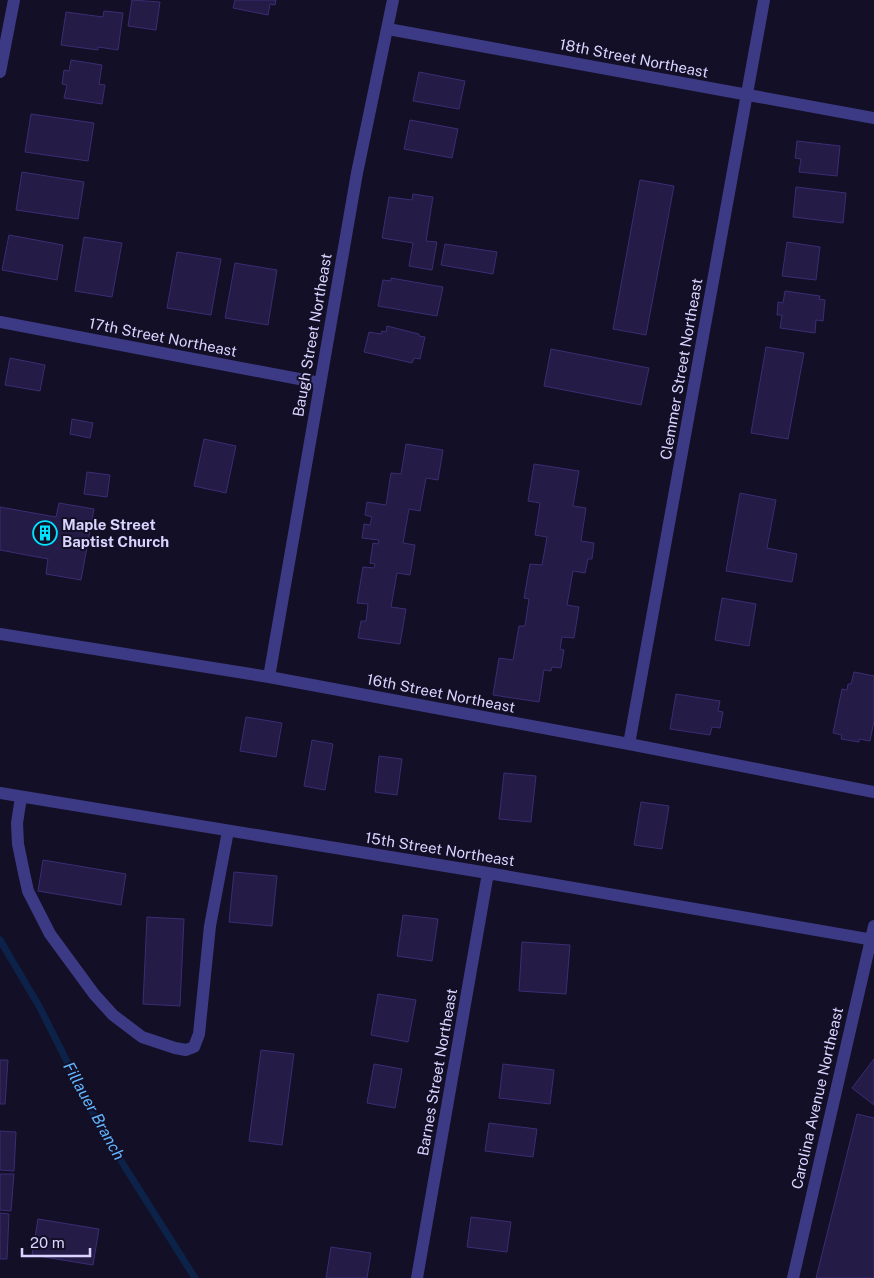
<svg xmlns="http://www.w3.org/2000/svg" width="874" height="1278" viewBox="0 0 874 1278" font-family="'Public Sans',sans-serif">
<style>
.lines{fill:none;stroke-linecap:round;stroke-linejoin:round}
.stream{stroke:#0c2248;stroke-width:7}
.building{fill:#241b47;stroke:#3b2d73}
.minor{stroke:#3d3a85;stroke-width:12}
.labels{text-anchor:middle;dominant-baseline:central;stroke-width:4;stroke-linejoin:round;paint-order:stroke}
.street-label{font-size:15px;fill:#d9d4ff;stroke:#130f26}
.poi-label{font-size:15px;font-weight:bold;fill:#d9d4ff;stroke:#130f26;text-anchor:start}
.water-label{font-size:16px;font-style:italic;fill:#62b6ff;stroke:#130f26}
</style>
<rect width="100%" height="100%" fill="#130f26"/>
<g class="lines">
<path class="stream" d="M0 940 39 1006 101 1129 195 1278"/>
</g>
<path class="building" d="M132 0 160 2 156 30 128 26Z
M235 0H276L275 5 270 4 268 15 233 8Z
M104 11 123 13 118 50 98 47V50L61 45 66 12 103 17Z
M71 60 102 65 99 84 105 85 102 104 64 98 67 85 62 84 64 70 69 71Z
M419 72 465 81 459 109 413 101Z
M31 114 94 123 88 161 25 152Z
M410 120 458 129 452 158 404 149Z
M797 141 840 146 837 176 799 172 801 159 795 158Z
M22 172 84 182 78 219 16 210Z
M640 180 674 186 646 335 613 329Z
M796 187 846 193 843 223 793 217Z
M413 194 433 197 426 241 437 242 432 270 409 266 413 243 382 238 389 197 412 200Z
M9 235 63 245 57 280 2 270Z
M84 237 122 243 112 297 75 291Z
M787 242 820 247 816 280 782 276Z
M445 244 497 252 493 274 441 265Z
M177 252 221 259 211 315 167 308Z
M235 263 277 270 268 325 225 318Z
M391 278 443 287 437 316 378 306 383 280 391 281Z
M785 291 820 296 819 299 825 300 823 321 816 320 815 333 780 328 782 315H777L778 302 783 303Z
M387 326 419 334V336L425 337 420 359 414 358 412 363 364 352 369 332 381 334 382 331 386 332Z
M766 347 804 353 788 439 751 433Z
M551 349 649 368 641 405 544 386Z
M10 358 45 365 40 391 5 385Z
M72 419 93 423 90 438 70 434Z
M204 439 236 446 226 493 194 486Z
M406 444 443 450 438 480 426 478 420 511 409 509 403 543 415 545 410 575 397 573 391 607 406 609 400 644 358 638 361 621H366L368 604 357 603 363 567 374 568 375 564 370 563 373 543 378 544 379 540 362 538 364 524 370 525 372 517 365 515 367 502 386 505 391 473 401 474Z
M534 464 579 471 573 506 586 508 581 541 594 543 592 559H588L585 573 573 571 567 605 579 607 574 638 562 637 560 649 564 650 561 668 552 667 551 671 544 670 539 702 493 695 499 658 513 660 519 626H525L529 599 524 598 530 564 542 565 547 537 535 535 540 503 528 501Z
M87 472 110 475 107 497 84 494Z
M740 493 776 500 767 548 797 554 792 582 726 571Z
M59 503 94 509 81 580 46 574 48 559 0 550V507L56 517Z
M722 598 756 604 749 646 715 640Z
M854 672 874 676V721L870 741 859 739V742L841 739 842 735 833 733 842 689 847 690 848 684H851Z
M676 694 720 701 718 711 723 712 720 728 712 727 710 735 670 729Z
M246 717 282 723 276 757 240 751Z
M312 740 333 744 325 790 304 786Z
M379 756 402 759 397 795 375 792Z
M504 773 536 776 531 822 499 819Z
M641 802 669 806 662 849 634 845Z
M43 860 126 874 121 905 38 891Z
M234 872 277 876 272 926 229 922Z
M403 915 438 919 432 961 397 956Z
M147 917 184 919 180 1006 143 1004Z
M522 942 570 945 566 994 519 991Z
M378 994 416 1000 408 1042 371 1035Z
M261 1050 294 1054 282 1145 249 1141Z
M874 1059V1105L852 1088Z
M0 1060H8L5 1104H0Z
M374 1064 402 1069 395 1108 367 1103Z
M503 1064 554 1070 550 1104 499 1098Z
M857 1114 874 1118V1278H816Z
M489 1123 537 1129 533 1157 485 1151Z
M0 1131 16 1132 14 1171 0 1170Z
M0 1174H14L11 1211 0 1210Z
M0 1213 9 1214 7 1259H0Z
M471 1217 511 1222 507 1252 467 1247Z
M38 1219 99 1229 93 1265 32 1255Z
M331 1247 371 1253 367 1278H326Z"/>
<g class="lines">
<path class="minor" d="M388 29 874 118
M0 72 14 0
M0 322 320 383
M0 634 269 677 629 744 874 792
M269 677 357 173 393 0
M629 744 764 0
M0 793 488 873 874 940
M21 797 17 823 18 844 24 873 28 891 50 934 94 994 113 1015 142 1037 175 1048 186 1050 194 1047 199 1034 210 926 228 831
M417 1278 488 873
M793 1278 874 926"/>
</g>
<defs>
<g id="building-ring" transform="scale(1.25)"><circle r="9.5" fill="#130f26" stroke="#00e5ff" stroke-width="1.5"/><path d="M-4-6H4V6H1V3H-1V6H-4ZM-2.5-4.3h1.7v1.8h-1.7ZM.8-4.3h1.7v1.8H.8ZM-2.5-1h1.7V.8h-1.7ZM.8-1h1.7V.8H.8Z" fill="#00e5ff"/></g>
</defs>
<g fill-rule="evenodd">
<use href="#building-ring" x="45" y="533"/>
</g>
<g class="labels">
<g class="street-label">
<text transform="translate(634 58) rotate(11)">18th Street Northeast</text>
<text transform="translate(312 335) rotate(-80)">Baugh Street Northeast</text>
<text transform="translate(163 337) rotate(11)">17th Street Northeast</text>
<text transform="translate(681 369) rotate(-80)">Clemmer Street Northeast</text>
<text transform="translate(441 693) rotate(11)">16th Street Northeast</text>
<text transform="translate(440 849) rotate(9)">15th Street Northeast</text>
<text transform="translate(437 1072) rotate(-80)">Barnes Street Northeast</text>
<text transform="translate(817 1098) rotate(-77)">Carolina Avenue Northeast</text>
</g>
<g class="poi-label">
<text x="62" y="524">Maple Street<tspan x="62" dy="17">Baptist Church</tspan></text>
</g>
<g class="water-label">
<text transform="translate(94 1111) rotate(61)">Fillauer Branch</text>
</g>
</g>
<path d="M22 1248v8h68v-8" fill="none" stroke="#d9d4ff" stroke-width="2.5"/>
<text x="30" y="1248" font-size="15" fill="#d9d4ff" stroke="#130f26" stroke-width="4" paint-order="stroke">20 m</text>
</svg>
